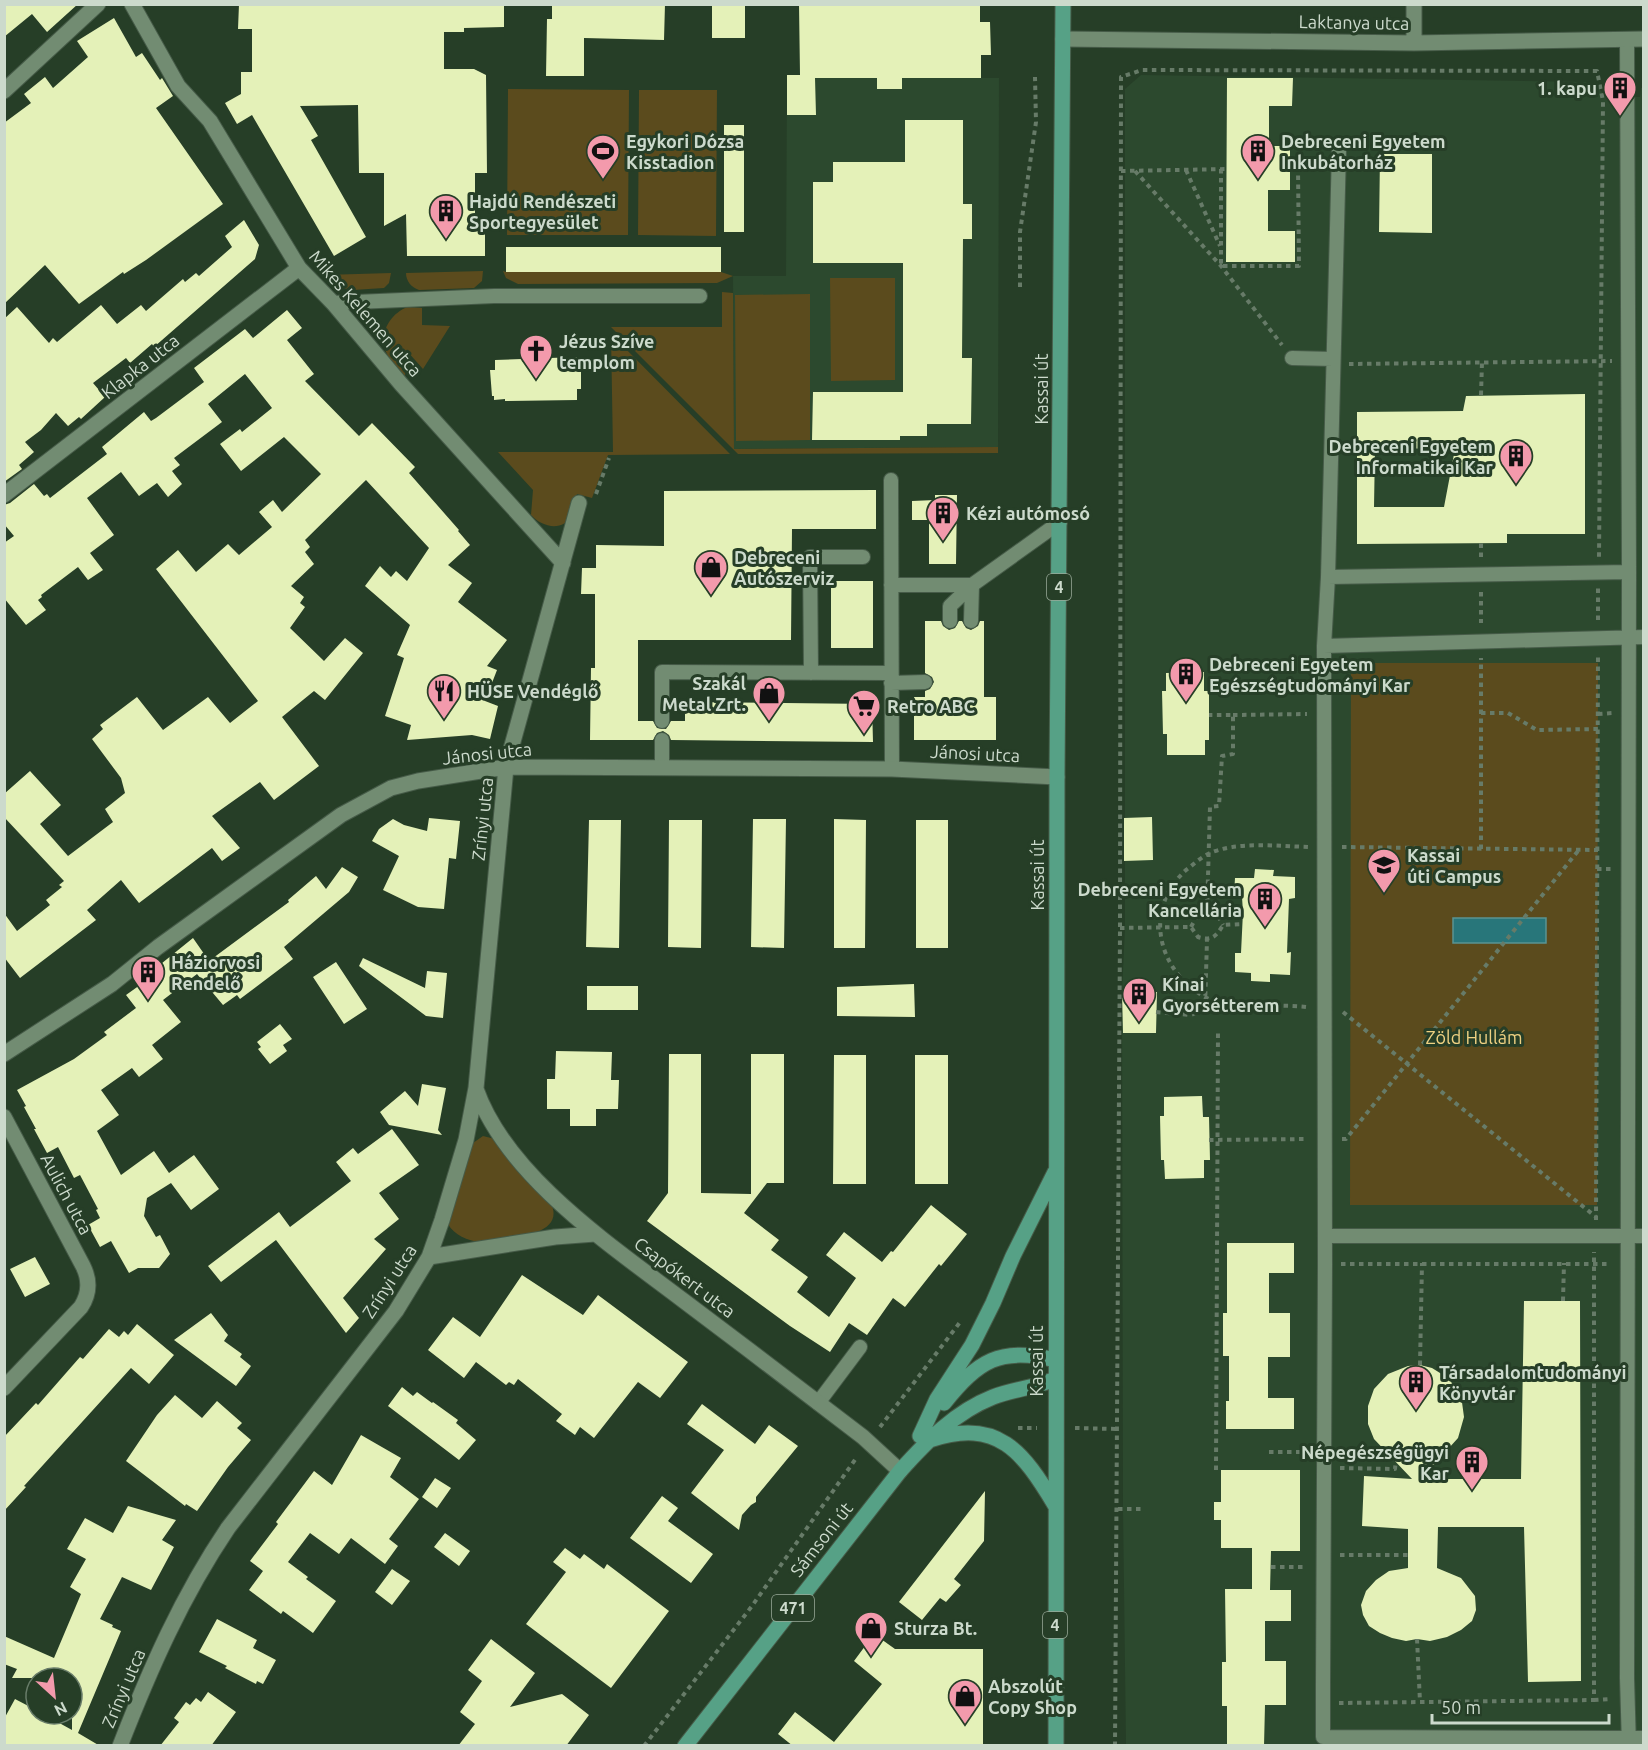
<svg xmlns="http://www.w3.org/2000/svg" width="1648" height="1750" viewBox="0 0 1648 1750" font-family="Ubuntu,sans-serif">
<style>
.built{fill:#2c492e}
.green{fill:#5b4b1d}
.water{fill:#28767a;stroke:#599493;stroke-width:1.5}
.building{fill:#e4f1b8;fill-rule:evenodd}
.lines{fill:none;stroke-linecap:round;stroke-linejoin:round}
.service-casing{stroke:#465b48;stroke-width:16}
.minor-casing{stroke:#465b48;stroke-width:17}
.primary-casing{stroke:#465b48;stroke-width:17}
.path{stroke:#677b68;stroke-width:4;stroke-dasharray:4.5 4.5;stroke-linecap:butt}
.service{stroke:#728c72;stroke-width:14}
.minor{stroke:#728c72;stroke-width:15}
.primary{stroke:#56a186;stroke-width:15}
.labels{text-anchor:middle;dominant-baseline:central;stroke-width:6;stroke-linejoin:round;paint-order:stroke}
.shield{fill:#263e27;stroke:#9aab9a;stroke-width:1.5}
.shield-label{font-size:16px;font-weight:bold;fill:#ccdacc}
.street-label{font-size:18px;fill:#ccdacc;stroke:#263e27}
.poi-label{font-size:18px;font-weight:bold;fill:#ccdacc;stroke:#263e27;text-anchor:start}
.park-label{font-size:18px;fill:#efd182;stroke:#263e27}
</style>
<rect width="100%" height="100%" fill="#263e27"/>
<path class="built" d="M1141 75 1592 82 1606 96 1640 97 1641 88H1643V1745H1126L1123 1509 1122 992 1125 928V89Z
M787 78H877V89H902V78H999L998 447 734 449 733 276H786Z"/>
<path class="green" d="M508 89 629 90 628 235H507Z
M639 90H717L716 236 638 235Z
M483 271 482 281 474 288 419 290C411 287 406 281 406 273Z
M503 271 506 272H721L733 276 717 283 518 284 506 278Z
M391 273 389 283 384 288 353 290 337 287 324 275Z
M830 278H895V380L831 381Z
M722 292 733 293 734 449 998 447V453L738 454 611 327H722Z
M810 294V440L736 441 735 295Z
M407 307 422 308V325L450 326 423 369 407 351 405 376C399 369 390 362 387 354 378 334 389 315 407 307Z
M611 334 730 454 608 455 592 498 577 494C575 501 574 508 572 514 563 533 542 527 531 515L533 490 498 452H613Z
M1351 663H1598L1597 1205H1350Z
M483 1136 495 1139 550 1201C566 1232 524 1236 503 1239 495 1240 487 1242 480 1242 468 1241 454 1235 448 1224L473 1143Z"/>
<path class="water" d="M1453 918H1546V943H1453Z"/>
<path class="building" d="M4 4H78L47 32 32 14 4 37Z
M239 4H504V27L464 28V32H444V69H474L486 75 487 173H475V224H485V256H407L406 214 384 226V173H359L358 105 300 106 318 136 311 140 366 237 334 256 252 115 237 124 225 103 241 94V72H252V29H238Z
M552 4H665L664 40 584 38V76H546L547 19H552Z
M712 4H745V38H712Z
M799 4H980V22H990L991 55H981V78H902V89H877V78H815L816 115H787V75H800Z
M114 18 136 57 142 53 160 80 162 78 173 96 156 108 223 204 146 260 124 274 123 272 79 304 45 265 4 304V123L31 103 24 94 45 77 53 88 88 57 77 41Z
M1227 78H1293L1292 106H1269V146H1290V190H1268V231H1295V262H1226Z
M905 120H963V204H972V239H963L962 358H972L971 424H927V436H900V440H812L813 392H903V263H813V182H833V162H905Z
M724 125H744V232H724Z
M1380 154H1432V233L1379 232Z
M244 220 259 245 255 259 154 347 152 344 130 363 126 358 93 383 105 397 81 419 79 417 68 426 56 413 41 430 25 442 34 452 19 465 22 469 4 482V319L17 307 49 343 53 338 57 342 101 305 117 324 141 305 146 311 183 279 185 282 196 273 199 276 232 247 225 236Z
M506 247H721V272H506Z
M287 310 302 328 287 340 314 374 305 381 359 436 372 423 415 467 409 473 459 530 458 531 470 545 448 565 472 583 458 602 507 640 487 666 497 670 485 701 498 706 490 739 472 735 407 740 411 725 385 716 404 658 397 655 410 625 365 586 380 566 391 577 396 571 407 581 429 548 366 480 305 540 310 547 305 552 314 564 291 586 304 597 300 603 305 607 290 628 324 661 345 638 363 653 325 700 314 691 282 717 319 766 274 800 260 782 212 816 240 848 222 861 212 848 139 903 121 880 87 910 96 920 20 978 4 957V913L17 931 50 905 46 900 62 887 59 885 64 881 4 817V794L30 771 61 805 40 824 68 856 113 822 105 809 125 793 121 778 92 739 103 729 100 725 137 697 163 730 208 697 230 723 258 701 156 569 178 550 196 572 228 544 239 555 272 527 259 512 273 500 282 512 321 474 284 437 241 471 220 444 240 429 242 432 272 408 245 374 208 404 222 422 174 458 180 465 172 471 182 484 168 497 157 483 139 496 121 472 87 498 114 535 90 553 103 570 88 580 78 567 41 595 42 597 38 600 46 610 26 625 4 598V543L14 536 4 524V505L10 503 34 484 44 496 47 494 50 498 107 454 102 447 144 412 151 421 156 418 204 382 194 368 245 329 253 338Z
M578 357V371H581V389H577V400L505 401V399L494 400V396H492L490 370H495V360Z
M1585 394V534H1507V543L1357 544V412L1463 411 1466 396ZM1375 448 1455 449 1444 507H1374Z
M876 490V529H792L791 640H638V721H653L657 728 666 729 671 721H685V702L872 704 873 742 671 740 669 735 663 731 657 733 653 740H590L591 668H595V594H581L582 568H596V545L664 546V491Z
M935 495H957L956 564H929V520H912V501L935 500Z
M831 581H873V648H831Z
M925 621H941L943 626 949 630 955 628 959 621H962L966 628 971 630 978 626 980 621H984V697H996V740H914V697H925V691L930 689 934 682 932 677 925 673Z
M1204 672V691H1209V740H1205V755H1167V734H1163L1162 691H1166V673Z
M1152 817 1153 860 1124 861V818Z
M429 818 460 821 456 859 449 858 444 909 418 907 383 890 399 856 372 841 379 829 393 819 404 825 427 831Z
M753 819H786L784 948 751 947Z
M834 819 866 820 865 948H834Z
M589 820H621L619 948 586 947Z
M669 820H702L701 948 668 947Z
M916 820H948V948H916Z
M342 867 358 877 349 892 284 947 293 959 240 999 237 995 223 1005 197 974 163 1000 181 1022 152 1045 163 1059 139 1077 132 1068 101 1090 119 1115 97 1131 121 1175 154 1151 169 1173 194 1155 219 1189 191 1210 171 1183 147 1198 144 1216 156 1237 160 1235 170 1254 159 1268H138L129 1273 111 1241 100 1247 88 1225 100 1218 96 1210 98 1209 80 1175 74 1178 58 1147 47 1153 34 1129H36L24 1107 26 1106 17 1090 74 1059 107 1035 104 1032 136 1008 126 995 154 975 151 972 193 938 209 961 289 902 288 900 316 876 326 889Z
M1255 869 1274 870 1273 876 1295 877V898L1289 899 1287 953 1291 952 1290 975 1270 974V982L1251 981V973L1235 972V953H1241L1243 912 1242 897 1234 896 1235 878H1254Z
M363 958 425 988 427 971 447 973 443 1018 426 1016 359 966Z
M336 962 367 1009 344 1024 313 977Z
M914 984 915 1017 837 1016V987Z
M587 986H638V1010H587Z
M1122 992H1157L1156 1033H1123Z
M280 1024 292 1039 283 1045 287 1051 270 1064 258 1049 261 1047 257 1042Z
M556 1051 612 1052 611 1080H619L618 1109H596V1126H570V1109H547V1079H555Z
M669 1054H701V1193L751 1194V1054H784V1183H767L744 1213 779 1240 771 1250 808 1277 797 1292 829 1317 856 1278 826 1255 844 1232 882 1262 891 1251 893 1252 931 1205 967 1234 941 1266 939 1264 905 1307 893 1298 867 1335 849 1323 830 1352 790 1326 647 1221 668 1193Z
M834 1055H866V1184H833Z
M915 1055H948V1184H915Z
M422 1084 446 1088 438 1130 442 1135 389 1125 380 1112 405 1091 418 1106Z
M1202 1096 1203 1117H1209L1210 1160H1204V1178L1165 1179 1164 1160H1161L1160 1116H1164V1097Z
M392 1129 419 1165 379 1193 399 1219 374 1239 386 1249 343 1298 359 1318 346 1333 276 1240 221 1282 208 1266 279 1212 290 1227 351 1181 336 1162 353 1148 358 1154Z
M1227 1243H1294V1273H1269V1313H1290V1357H1268V1398H1294V1429H1226V1401H1229V1356H1223V1313H1227Z
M35 1257 50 1284 25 1297 10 1269Z
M522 1275 583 1315 598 1295 688 1362 660 1398 638 1382 594 1438 580 1427 575 1435 556 1421 562 1414 518 1379 514 1385 509 1382 506 1385 476 1362 464 1378 428 1350 453 1317 480 1337Z
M1524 1301H1580L1581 1681 1528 1682 1524 1527H1438L1437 1568 1461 1578 1475 1596 1476 1610 1472 1621 1461 1630 1447 1637 1430 1641 1417 1639 1406 1641 1392 1638 1380 1633 1369 1626 1363 1615 1361 1605 1366 1591 1376 1580 1389 1571 1408 1568V1529L1362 1526 1364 1476 1412 1479 1374 1439 1368 1424V1406L1374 1389 1388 1374 1408 1366 1420 1365 1432 1368 1448 1378 1461 1395 1464 1417 1458 1438 1421 1479H1521Z
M211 1313 228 1335 224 1341 242 1354 240 1357 251 1366 236 1386 174 1340Z
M137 1324 174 1355 149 1384 131 1368 24 1486 26 1487 4 1511V1437L36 1403 38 1405 80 1357 83 1359 109 1329 119 1337 124 1331 128 1335Z
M402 1387 413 1396 417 1392 432 1403 433 1402 458 1420 456 1423 476 1440 459 1460 388 1406Z
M175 1395 202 1418 217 1401 242 1423 237 1428 251 1440 228 1467 197 1511 186 1504 185 1506 126 1461 157 1415Z
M702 1404 755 1444 769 1425 798 1446 756 1497V1502L751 1505 742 1515 739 1530 691 1493 724 1450 687 1424Z
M361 1435 401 1458 390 1477 419 1499 389 1539 398 1546 385 1564 351 1538 339 1554 310 1533 288 1562 308 1577 306 1579 336 1601 313 1633 283 1611 281 1614 249 1590 263 1571 250 1561 278 1524 276 1522 314 1471 332 1485Z
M1221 1470H1300V1551H1271L1270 1590H1291V1621H1265V1661H1286V1705H1265L1264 1746H1227V1706H1222V1662H1226L1225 1589H1252V1548H1221V1520H1214V1502H1221Z
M435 1478 451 1488 437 1508 422 1497Z
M985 1491 984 1541 954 1579 961 1585 946 1602 940 1598 922 1620 899 1602Z
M662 1496 678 1508 668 1521 713 1554 691 1583 630 1538Z
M128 1506 176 1520 162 1540 174 1547 151 1590 122 1577 100 1619 113 1625 112 1627 121 1631 78 1733 100 1746H4V1719L15 1699 36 1710V1714H43L72 1730V1678H12L17 1669 4 1664V1636L54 1658 81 1594 70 1587 86 1559 67 1549 85 1518 113 1533Z
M445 1533 470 1551 459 1566 434 1547Z
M565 1548 580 1559 584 1554 604 1569 607 1564 669 1611 611 1688 526 1624 566 1572 553 1562Z
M392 1569 410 1581 392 1605 375 1592Z
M217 1619 257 1640 253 1648 276 1660 263 1684 257 1681 256 1684 225 1668 227 1666 199 1652Z
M874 1634 895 1649H983V1746H793L778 1734 795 1712 834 1742 882 1684 854 1661Z
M491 1639 535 1673 510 1707 562 1694 589 1715 566 1746H458L475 1724 460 1712 482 1681 468 1670Z
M208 1692 236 1712 211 1746H160L179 1722 174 1718 186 1702 190 1705 196 1698 201 1702Z"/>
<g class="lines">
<g class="service-casing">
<path id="service" d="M1627 39 1629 572 1627 1678 1629 1746
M333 303 494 296H700
M1292 358 1333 359
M891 480 892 769
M1328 577 1629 572
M891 585H972
M950 621V606L972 585 1060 522
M971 621 972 585
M1644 637 1324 646 1325 1264 1323 1684V1737L1644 1738
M1324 646 1328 577 1339 150
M811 673 810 557H863
M891 683 925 682
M662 721V672L891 673
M662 768V740
M1325 1236H1644
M818 1403 860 1347"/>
</g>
<g class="minor-casing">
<path id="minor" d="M132 4 178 86 210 121 299 268 333 303 401 384 563 563
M1063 39 1414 43 1644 39
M1414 43V4
M4 91 98 4
M4 495 299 268
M4 1054 112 984 158 947 341 815 391 788 418 781 506 767 892 769 1057 777
M476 1089C507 1177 612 1246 684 1301 744 1346 803 1391 863 1437L900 1471
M4 1117 83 1266C90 1280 90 1293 81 1307L4 1388
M429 1257 555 1237 595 1234
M120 1746C150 1669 182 1596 228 1528L396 1311 429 1257 442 1220 466 1140 476 1088 506 767 579 503"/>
</g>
<g class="primary-casing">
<path id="primary" d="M944 1403C978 1361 1000 1346 1055 1360
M920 1436 937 1399 972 1345 993 1303 1013 1256 1055 1172
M930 1440C998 1417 1023 1452 1055 1505
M685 1746 900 1471C927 1441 955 1412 993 1397 1013 1389 1035 1388 1055 1379
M1056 1746 1057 777 1063 4"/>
</g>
<path class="path" d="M1221 169V266H1299L1298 168H1290
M1186 170 1220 246
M1121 171 1227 169
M1135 171 1221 266 1282 345
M1020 287V232L1036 122 1035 77
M1349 364 1612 361
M1481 395 1482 362
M596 494 609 458
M1481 557V543
M1481 592V623
M1598 620V588
M1481 713H1508L1537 730 1598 729
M1598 714 1613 713
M1233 715 1307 714
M1342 847 1598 850
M1481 849V658
M1597 869H1612
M1207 911 1210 807 1219 806 1222 756 1233 754V715H1209
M1191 927 1197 916 1207 911 1218 916 1223 925
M1120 928 1191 927 1198 937C1211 941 1216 937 1223 925L1242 924
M1306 1007C1287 1005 1267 1006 1247 1005 1240 1005 1231 1007 1224 1005 1164 987 1136 916 1186 870 1193 865 1200 858 1208 854 1235 841 1278 846 1308 847
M1156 1012 1191 1015 1205 1008 1207 940
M1343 1012 1596 1217
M1342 1139H1346L1578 851
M1209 1140 1308 1139
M1596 1220 1598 655
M1341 1264H1610
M1563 1301 1564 1263
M1420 1365 1422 1263
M880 1427 961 1321
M1018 1428H1037
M1075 1428 1118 1429
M1269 1452H1306
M1340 1468 1395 1469 1396 1458
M1216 1470 1218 1032
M1118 1509H1143
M1340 1555H1408
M1271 1567H1305
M1417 1639 1420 1702
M1594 1700 1610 1699
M1339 1703 1594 1700V1252
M644 1746 752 1606 857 1457
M1115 1746 1120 928 1121 77 1142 70 1597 71 1603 101 1599 557"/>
<use href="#service" class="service"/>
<use href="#minor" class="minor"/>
<use href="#primary" class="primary"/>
</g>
<defs>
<g id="building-pin" transform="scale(1.725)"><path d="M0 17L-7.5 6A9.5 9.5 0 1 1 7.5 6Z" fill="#f39aac" stroke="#263e27"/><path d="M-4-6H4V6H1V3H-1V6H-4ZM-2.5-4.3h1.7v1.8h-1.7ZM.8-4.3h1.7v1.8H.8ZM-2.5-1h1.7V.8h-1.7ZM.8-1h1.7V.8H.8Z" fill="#111"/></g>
<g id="stadium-pin" transform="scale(1.725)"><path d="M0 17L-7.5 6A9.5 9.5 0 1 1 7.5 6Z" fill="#f39aac" stroke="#263e27"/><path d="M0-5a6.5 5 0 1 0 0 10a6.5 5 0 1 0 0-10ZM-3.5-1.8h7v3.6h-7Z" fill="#111"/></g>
<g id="church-pin" transform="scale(1.725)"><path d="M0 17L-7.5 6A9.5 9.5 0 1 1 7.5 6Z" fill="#f39aac" stroke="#263e27"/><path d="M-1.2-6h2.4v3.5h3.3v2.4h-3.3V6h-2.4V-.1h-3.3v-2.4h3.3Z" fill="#111"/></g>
<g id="shop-pin" transform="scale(1.725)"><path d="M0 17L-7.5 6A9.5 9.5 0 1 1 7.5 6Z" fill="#f39aac" stroke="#263e27"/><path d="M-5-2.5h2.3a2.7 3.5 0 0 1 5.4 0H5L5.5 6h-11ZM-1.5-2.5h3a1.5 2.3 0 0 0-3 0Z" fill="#111"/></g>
<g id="restaurant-pin" transform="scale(1.725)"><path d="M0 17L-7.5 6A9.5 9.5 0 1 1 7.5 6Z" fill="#f39aac" stroke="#263e27"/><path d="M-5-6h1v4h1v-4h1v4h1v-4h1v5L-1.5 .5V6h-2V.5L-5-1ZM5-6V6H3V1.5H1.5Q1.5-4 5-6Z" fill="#111"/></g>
<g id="supermarket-pin" transform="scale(1.725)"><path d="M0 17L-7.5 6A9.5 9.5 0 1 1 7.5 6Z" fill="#f39aac" stroke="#263e27"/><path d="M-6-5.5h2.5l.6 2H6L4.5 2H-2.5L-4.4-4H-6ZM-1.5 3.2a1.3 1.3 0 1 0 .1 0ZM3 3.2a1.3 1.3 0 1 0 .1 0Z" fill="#111"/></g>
<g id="university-pin" transform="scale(1.725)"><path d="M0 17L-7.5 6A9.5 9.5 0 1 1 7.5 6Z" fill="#f39aac" stroke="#263e27"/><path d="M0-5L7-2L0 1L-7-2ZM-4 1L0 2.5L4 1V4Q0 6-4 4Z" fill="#111"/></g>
</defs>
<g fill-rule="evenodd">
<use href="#building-pin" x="1620" y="88"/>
<use href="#stadium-pin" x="603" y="151"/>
<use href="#building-pin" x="1258" y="151"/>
<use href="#building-pin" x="446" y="211"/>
<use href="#church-pin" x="536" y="351"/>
<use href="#building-pin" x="1516" y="456"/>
<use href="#building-pin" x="943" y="513"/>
<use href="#shop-pin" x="711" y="567"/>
<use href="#building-pin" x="1186" y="674"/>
<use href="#restaurant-pin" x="444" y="691"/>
<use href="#shop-pin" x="769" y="693"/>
<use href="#supermarket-pin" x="864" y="706"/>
<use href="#university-pin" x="1384" y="865"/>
<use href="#building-pin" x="1265" y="899"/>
<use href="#building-pin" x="148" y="972"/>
<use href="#building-pin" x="1139" y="994"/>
<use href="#building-pin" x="1416" y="1382"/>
<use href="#building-pin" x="1472" y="1462"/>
<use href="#shop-pin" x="871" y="1628"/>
<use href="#shop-pin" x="965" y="1696"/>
</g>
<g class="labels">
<g class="shield">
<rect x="1047" y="574" width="24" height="26" rx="4.5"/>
<rect x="772" y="1595" width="42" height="26" rx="4.5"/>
<rect x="1043" y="1612" width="24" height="26" rx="4.5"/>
</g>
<g class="shield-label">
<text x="1059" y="587">4</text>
<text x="793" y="1608">471</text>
<text x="1055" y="1625">4</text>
</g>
<g class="street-label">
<text transform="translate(1354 22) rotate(1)">Laktanya utca</text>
<text transform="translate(366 313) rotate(49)">Mikes Kelemen utca</text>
<text transform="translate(140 366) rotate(-38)">Klapka utca</text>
<text transform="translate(1041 389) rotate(-90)">Kassai út</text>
<text transform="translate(487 753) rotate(-6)">Jánosi utca</text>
<text transform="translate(975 753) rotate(3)">Jánosi utca</text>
<text transform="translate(482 819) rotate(-84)">Zrínyi utca</text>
<text transform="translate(1037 875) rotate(-90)">Kassai út</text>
<text transform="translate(67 1194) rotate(62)">Aulich utca</text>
<text transform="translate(685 1277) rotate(37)">Csapókert utca</text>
<text transform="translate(389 1281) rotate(-57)">Zrínyi utca</text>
<text transform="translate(1036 1361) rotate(-90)">Kassai út</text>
<text transform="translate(821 1539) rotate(-52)">Sámsoni út</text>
<text transform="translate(123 1688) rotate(-67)">Zrínyi utca</text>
</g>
<g class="poi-label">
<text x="1597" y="88" text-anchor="end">1. kapu</text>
<text x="626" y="141">Egykori Dózsa<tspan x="626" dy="21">Kisstadion</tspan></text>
<text x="1281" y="141">Debreceni Egyetem<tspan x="1281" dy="21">Inkubátorház</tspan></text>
<text x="469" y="201">Hajdú Rendészeti<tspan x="469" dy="21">Sportegyesület</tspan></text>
<text x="559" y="341">Jézus Szíve<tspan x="559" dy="21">templom</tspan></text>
<text x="1493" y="446" text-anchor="end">Debreceni Egyetem<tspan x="1493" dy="21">Informatikai Kar</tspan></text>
<text x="966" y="513">Kézi autómosó</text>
<text x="734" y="557">Debreceni<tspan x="734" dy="21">Autószerviz</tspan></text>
<text x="1209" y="664">Debreceni Egyetem<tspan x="1209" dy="21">Egészségtudományi Kar</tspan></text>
<text x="746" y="683" text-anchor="end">Szakál<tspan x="746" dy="21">Metal Zrt.</tspan></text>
<text x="467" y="691">HÜSE Vendéglő</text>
<text x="887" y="706">Retro ABC</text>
<text x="1407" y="855">Kassai<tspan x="1407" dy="21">úti Campus</tspan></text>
<text x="1242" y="889" text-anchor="end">Debreceni Egyetem<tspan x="1242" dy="21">Kancellária</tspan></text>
<text x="171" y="962">Háziorvosi<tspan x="171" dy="21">Rendelő</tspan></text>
<text x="1162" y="984">Kínai<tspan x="1162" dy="21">Gyorsétterem</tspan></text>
<text x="1439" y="1372">Társadalomtudományi<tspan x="1439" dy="21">Könyvtár</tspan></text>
<text x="1449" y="1452" text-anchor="end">Népegészségügyi<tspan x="1449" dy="21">Kar</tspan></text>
<text x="894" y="1628">Sturza Bt.</text>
<text x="988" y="1686">Abszolút<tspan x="988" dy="21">Copy Shop</tspan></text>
</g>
<g class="park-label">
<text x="1474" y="1037">Zöld Hullám</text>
</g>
</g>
<rect width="1648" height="1750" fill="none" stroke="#ccdacc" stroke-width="12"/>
<g transform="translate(54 1696) rotate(153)"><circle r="28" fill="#263e27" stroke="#687c69" stroke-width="1.5"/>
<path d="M0-4.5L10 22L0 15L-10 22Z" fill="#f39aac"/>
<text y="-9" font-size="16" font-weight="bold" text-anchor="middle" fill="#ccdacc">N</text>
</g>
<path d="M1432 1714v9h177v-9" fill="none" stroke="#ccdacc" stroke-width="3"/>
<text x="1441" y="1714" font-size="18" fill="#ccdacc" stroke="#263e27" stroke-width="4.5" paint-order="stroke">50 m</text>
</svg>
